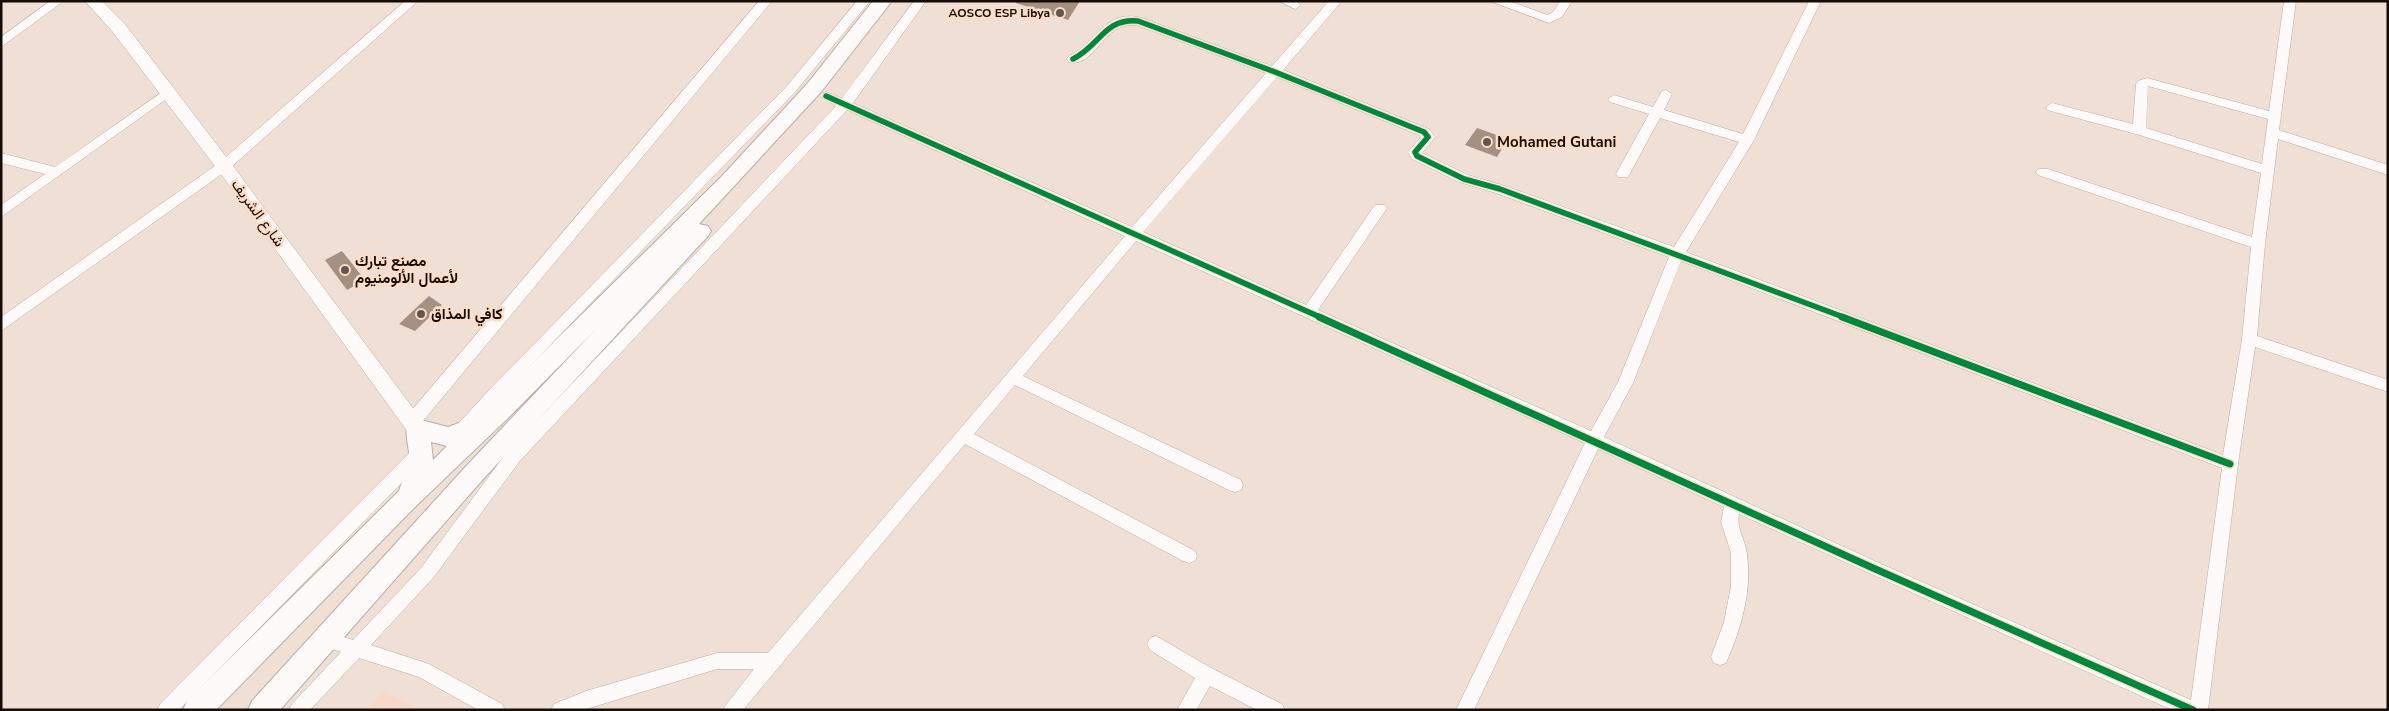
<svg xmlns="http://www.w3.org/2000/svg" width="2389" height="711" viewBox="0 0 2389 711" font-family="'Nunito Sans',Vazirmatn,sans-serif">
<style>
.built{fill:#f6dac7}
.building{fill:#a49080}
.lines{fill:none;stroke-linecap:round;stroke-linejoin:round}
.minor-casing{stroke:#baada4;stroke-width:1}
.major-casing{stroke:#baada4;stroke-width:1}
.highway-casing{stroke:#baada4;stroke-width:2}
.minor{fill:#fdfaf9;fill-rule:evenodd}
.major{fill:#fdfaf9;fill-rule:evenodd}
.highway{fill:#fdfaf9;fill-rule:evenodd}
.cycleway-far1-casing{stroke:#fcddc8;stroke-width:8}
.cycleway-casing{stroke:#fcddc8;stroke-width:10}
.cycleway-far1{stroke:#00873e;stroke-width:5.5}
.cycleway{stroke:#00873e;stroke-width:7}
.poi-dot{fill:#62564e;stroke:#fcddc8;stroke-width:2}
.labels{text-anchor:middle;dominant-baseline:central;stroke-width:5;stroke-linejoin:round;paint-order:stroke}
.far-poi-label{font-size:12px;font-weight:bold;fill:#160c06;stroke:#fcddc8;text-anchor:end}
.poi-label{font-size:15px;font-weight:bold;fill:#160c06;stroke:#fcddc8;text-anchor:start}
.street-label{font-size:15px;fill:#160c06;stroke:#fcddc8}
</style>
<rect width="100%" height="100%" fill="#f0dfd4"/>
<path class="built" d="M384 691 420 710H367Z"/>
<path class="building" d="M1016 1H1080L1068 20 1016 3Z
M1477 128 1508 139 1497 157 1465 145Z
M342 251 365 280 347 290 325 260Z
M429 296 442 305 415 331 399 324Z"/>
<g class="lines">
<g class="minor-casing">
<path id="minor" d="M50 1H64L1 47V37Z
M405 1H418L229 169 1 331V317L219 163Z
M759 1H772L418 427 412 428 406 427 404 422 406 417Z
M857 1H870L795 92 503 394 468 436 462 437 456 436 454 431 456 426 493 386 787 86Z
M914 1H926L853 103 1132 227 1266 73 1136 25C1102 22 1095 69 1069 62L1067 59 1069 56C1097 43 1105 8 1142 18L1272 66 1329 1H1342L1283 70 1429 129 1435 137 1422 153 1468 175 1505 186 1674 247 1739 142 1660 118 1628 177H1618L1616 174 1649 114 1610 102 1608 99 1614 95 1653 107 1662 91 1666 90 1672 94 1664 110 1743 134 1809 1H1821L1754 140 1686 252 2223 455 2242 339 2251 247 2038 175 2036 172 2038 169H2048L2252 237 2261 173 2136 134 2047 110 2046 107 2052 103 2133 124 2136 84 2138 81 2147 78 2269 111 2284 1H2296L2279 130 2388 165V175L2278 139 2265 244 2257 336 2388 380V392L2255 347 2238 464 2208 710H2172L1739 514C1736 529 1746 540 1747 555 1752 592 1741 629 1726 663L1720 665 1714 663 1711 657 1724 622 1731 586V553L1721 522 1724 507 1598 449 1474 710H1456L1585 443 1136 241 1023 376 1241 480 1243 485 1241 490 1235 492 1229 490 1015 385 974 434 1195 551 1197 556 1195 561 1189 563 1183 561 965 444 743 710H722L754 669H717L583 710H551L554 704 586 691 717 653H768L1125 236 847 110 519 462 433 578 371 645 429 664 502 704 505 710H478L419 677 359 658 310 710H289L292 704 341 652 319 645 316 639 319 633 325 631 353 640 421 568 507 452 836 106 820 96 822 93 826 92 842 98ZM1277 77 1419 135 1421 137 1408 152 1412 159 1459 182 1496 193 1669 257 1618 382 1591 431 1318 310 1385 211 1387 208 1385 205H1375L1306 305 1143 232ZM2148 86 2268 119 2262 164 2146 128ZM1681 261 2222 468 2191 700 1879 563 1604 437 1633 383Z
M1279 1H1296L1301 5 1295 9Z
M1490 1H1509L1548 15 1554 11 1560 1H1572L1562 17 1549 23Z
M168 88 174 92 172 95 1 217V205L45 174 1 163V153L55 167Z
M422 444 428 446 430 451 428 456 179 710H157L160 704 416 446Z
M1156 636 1213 669 1282 704 1285 710H1257L1210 686 1196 710H1177L1195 678 1150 650 1147 644 1150 638Z"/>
</g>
<g class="major-casing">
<path id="major" d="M85 1H102L124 23 230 162 424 423 427 429 424 435 417 438 410 435 218 170 112 31Z"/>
</g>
<g class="highway-casing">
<path id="highway" d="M873 1H892L821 92 699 224 708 226 711 231 708 236 485 477 280 710H248L252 701 469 463 597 328 512 414 414 508 216 710H183L187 701 399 491C403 478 409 468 409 453 408 442 404 432 409 422L417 419 448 427 480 415 721 177 807 84ZM431 442 447 446 433 460Z"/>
</g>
<use href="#minor" class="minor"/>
<use href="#major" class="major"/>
<use href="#highway" class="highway"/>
<g class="cycleway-far1-casing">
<path id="cycleway-far1" d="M1073 59C1100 46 1104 18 1138 21L1275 72 1424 132 1428 137 1415 152 1417 156 1464 179 1500 189 1846 318
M826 96 1322 318"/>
</g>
<g class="cycleway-casing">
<path id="cycleway" d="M1319 317 1873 568 2193 710
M1842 317 2230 464"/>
</g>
<use href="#cycleway-far1" class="cycleway-far1"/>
<use href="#cycleway" class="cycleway"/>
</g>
<g class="poi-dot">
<circle cx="1060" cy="13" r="5"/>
<circle cx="1487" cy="142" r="5"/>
<circle cx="345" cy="270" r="5"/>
<circle cx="421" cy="314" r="5"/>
</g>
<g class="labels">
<g class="far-poi-label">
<text x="1050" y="13">AOSCO ESP Libya</text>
</g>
<g class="poi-label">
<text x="1497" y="142">Mohamed Gutani</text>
<text x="355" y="261">مصنع تبارك<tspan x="355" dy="17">لأعمال الألومنيوم</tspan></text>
<text x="431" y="314">كافي المذاق</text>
</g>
<g class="street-label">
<text transform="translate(258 213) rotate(54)">شارع الشريف</text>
</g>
</g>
<rect width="2389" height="711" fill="none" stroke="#160c06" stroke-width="5"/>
</svg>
